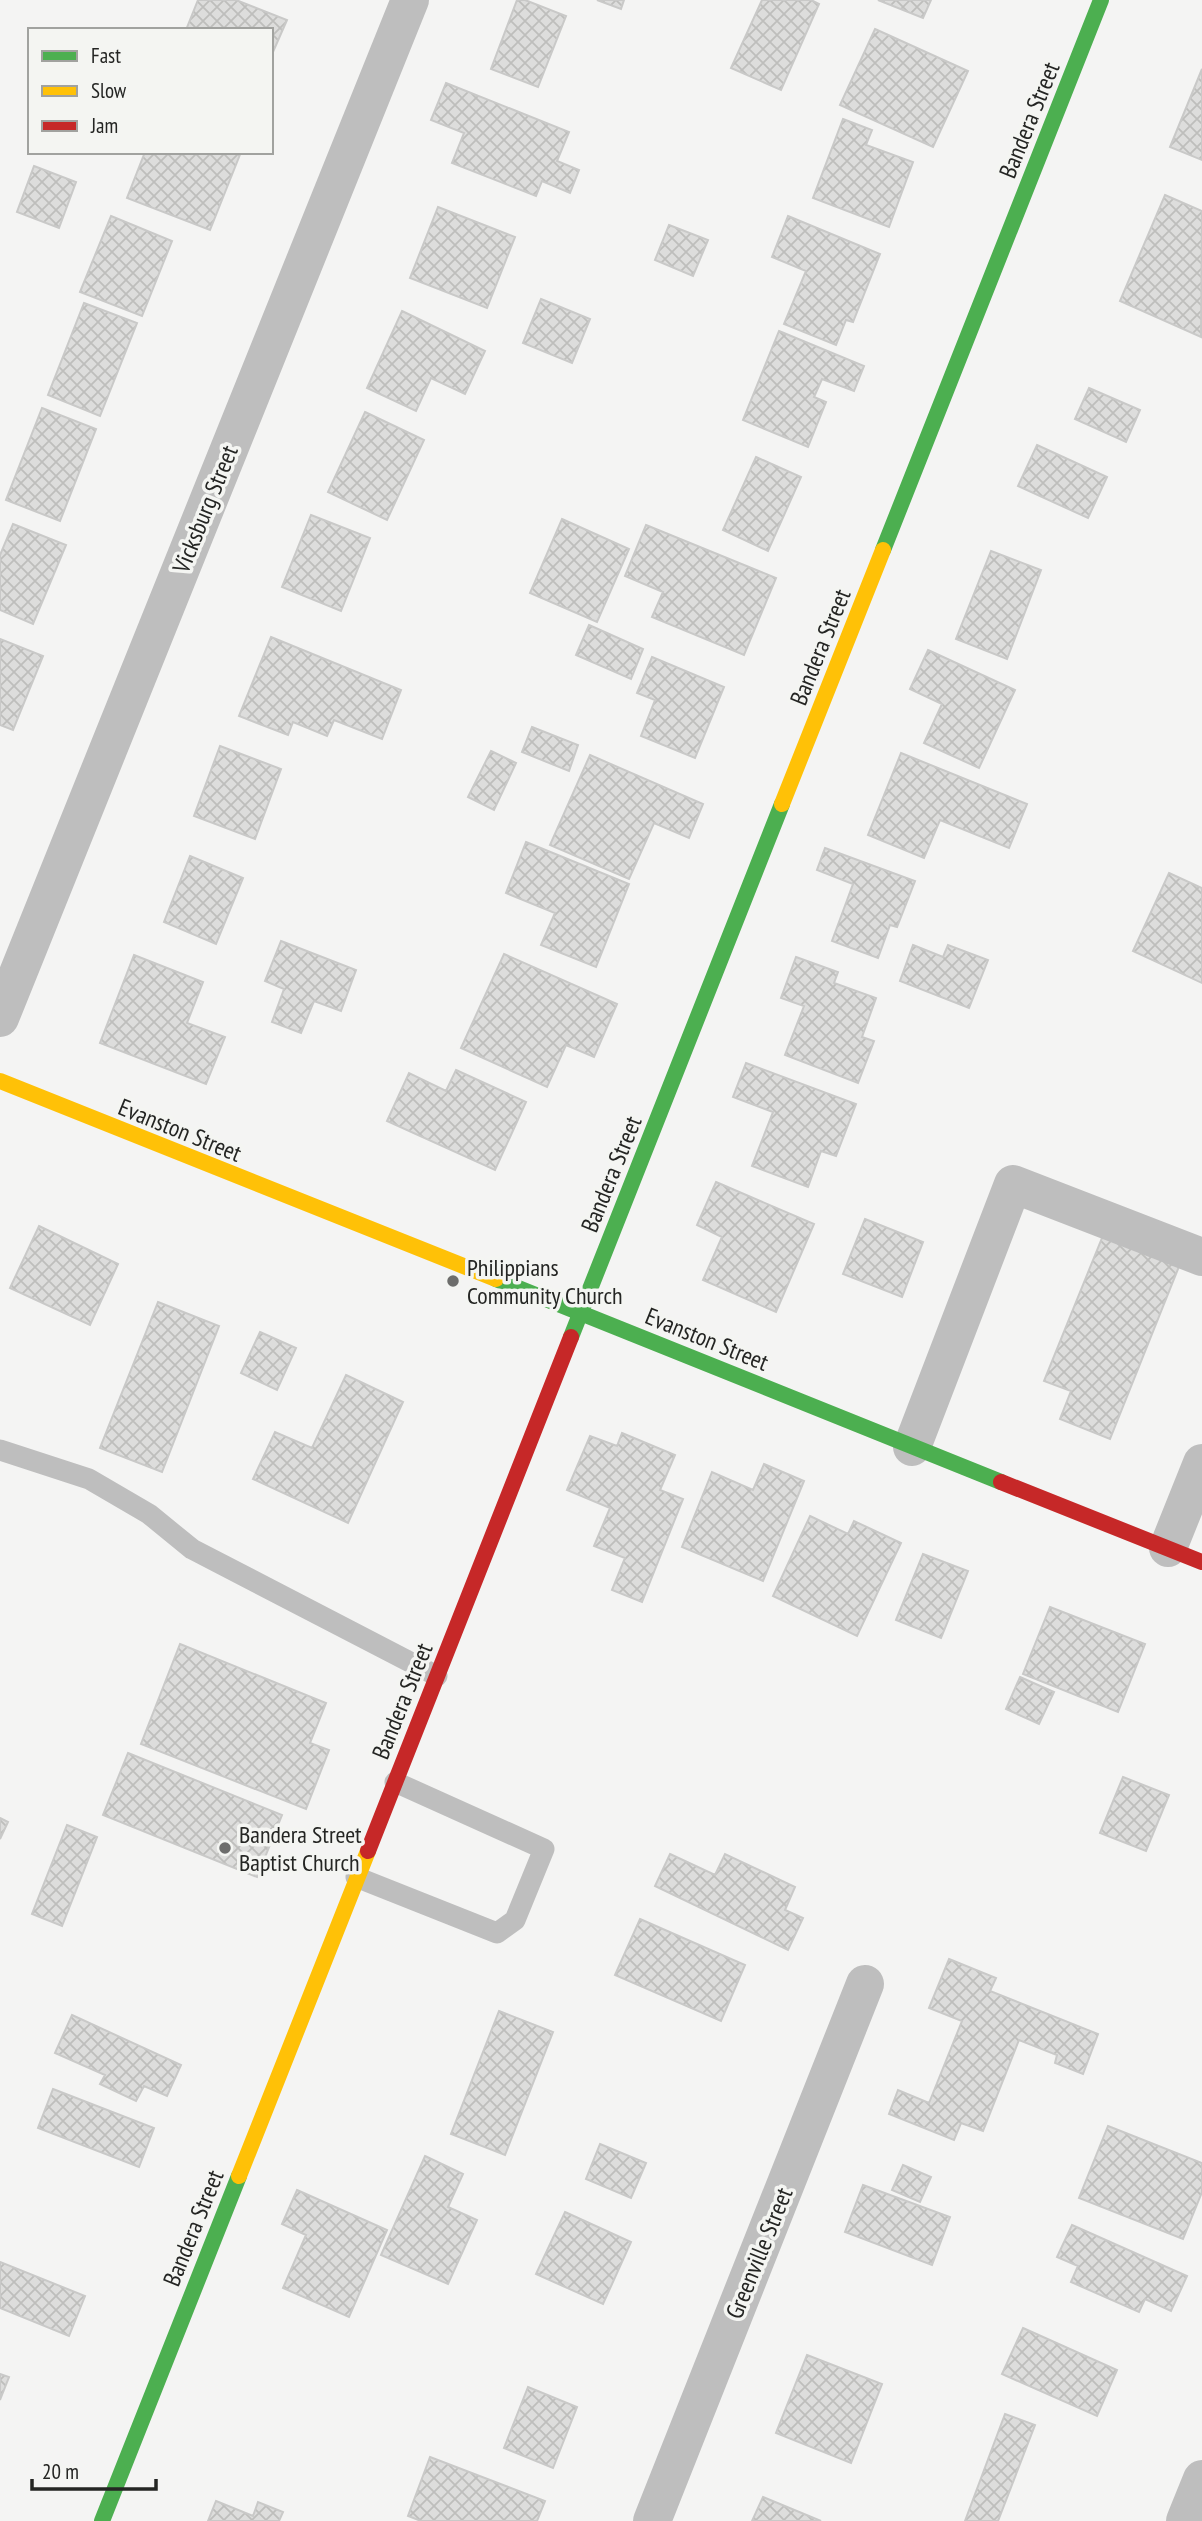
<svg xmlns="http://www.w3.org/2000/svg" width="1202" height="2521" viewBox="0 0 1202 2521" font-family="'PT Sans Narrow',sans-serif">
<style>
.building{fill:url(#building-cross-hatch);stroke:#c9c9c8;stroke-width:2}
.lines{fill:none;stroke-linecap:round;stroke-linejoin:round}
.lane{stroke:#bebebe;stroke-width:21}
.street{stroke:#bebebe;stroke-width:38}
.fast{stroke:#4caf50;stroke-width:16}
.slow{stroke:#ffc107;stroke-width:16}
.jam{stroke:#c62828;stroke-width:16}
.poi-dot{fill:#6d6d6c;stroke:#f4f5f2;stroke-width:2.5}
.labels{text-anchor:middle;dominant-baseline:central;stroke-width:7;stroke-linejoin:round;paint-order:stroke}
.street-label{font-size:24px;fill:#242523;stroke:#f4f5f2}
.poi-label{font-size:24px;fill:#242523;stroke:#f4f5f2;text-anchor:start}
</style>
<defs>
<pattern id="building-cross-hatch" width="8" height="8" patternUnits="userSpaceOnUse" patternTransform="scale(1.75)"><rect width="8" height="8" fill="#dddddc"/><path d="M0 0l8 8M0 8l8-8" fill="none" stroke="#bebebc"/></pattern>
</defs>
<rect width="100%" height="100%" fill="#f4f4f3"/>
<path class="building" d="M198 0H236L287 20 273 52H271V30H186Z
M517 0H525L566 16 538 87 491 69Z
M597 0H624L621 9Z
M762 0H811L819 4 781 90 731 68Z
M878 0H931L923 18Z
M875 29 968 71 933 147 840 105Z
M1202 69V160L1170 147Z
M446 83 569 132 557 161 579 170 570 193 542 181 536 196 452 163 464 133 431 120Z
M843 119 872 130 866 145 913 162 889 227 813 198Z
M145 152H241L210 230 127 198Z
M34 166 76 182 59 228 17 212Z
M1165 195 1202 211 1201 337 1120 301Z
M438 207 515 237 487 308 410 278Z
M111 216 172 241 142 316 80 292Z
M788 216 880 254 853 322 846 320 836 345 784 324 806 271 772 257Z
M669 225 708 240 693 276 655 260Z
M541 299 590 319 572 363 523 343Z
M84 303 137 323 100 416 48 395Z
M402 311 485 351 465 394 431 378 416 411 367 388Z
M779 331 864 366 854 391 822 379 814 397 826 402 808 447 743 420Z
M1089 388 1140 410 1126 442 1075 419Z
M42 408 96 429 60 521 6 500Z
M365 412 424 440 387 520 328 492Z
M1037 445 1107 477 1088 518 1018 486Z
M756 457 801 477 768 551 723 530Z
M311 515 370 538 341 611 282 587Z
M562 519 629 549 597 622 530 593Z
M13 524 66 545 33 624 0 610V555Z
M646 525 776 578 744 655 652 617 663 592 625 576Z
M991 551 1041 570 1007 659 956 639Z
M589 625 643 649 631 679 576 655Z
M271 637 401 690 382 739 334 720 327 736 293 722 288 735 239 716Z
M0 639 43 656 13 730 0 725Z
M928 650 1015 690 979 768 924 743 942 704 910 689Z
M652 657 724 687 695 758 641 736 655 700 637 693Z
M532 727 578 745 569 771 522 752Z
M220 746 281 769 255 839 194 816Z
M491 751 516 763 494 810 468 797Z
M901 753 1027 804 1009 848 940 820 924 858 868 835Z
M590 755 703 804 689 838 654 823 629 879 550 845Z
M526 842 629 884 596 967 541 945 555 913 506 893Z
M825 848 915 881 897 927 890 925 878 958 832 941 853 884 817 870Z
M190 856 243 878 216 944 164 922Z
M1169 873 1202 888V983L1133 951Z
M281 941 356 970 341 1011 314 1001 301 1033 272 1022 284 989 265 981Z
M913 945 943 957 948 945 988 960 969 1008 900 981Z
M504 954 617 1004 594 1057 566 1045 547 1087 461 1048Z
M134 955 203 982 187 1023 225 1037 206 1084 100 1043Z
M796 957 838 972 834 983 876 998 862 1037 874 1041 858 1083 785 1055 804 1006 781 998Z
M746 1063 856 1104 836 1156 821 1151 808 1187 752 1166 773 1112 733 1097Z
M456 1070 526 1102 495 1170 387 1121 409 1073 446 1091Z
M716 1182 814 1224 776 1312 703 1280 722 1237 697 1225Z
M865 1219 923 1242 902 1297 843 1274Z
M39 1226 118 1264 90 1325 10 1288Z
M1104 1233 1180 1264 1110 1439 1060 1419 1071 1391 1044 1381Z
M158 1302 219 1326 162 1472 100 1448Z
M260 1332 296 1348 277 1390 241 1373Z
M346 1375 403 1402 348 1523 253 1479 275 1432 312 1448Z
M622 1433 675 1455 660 1490 683 1499 642 1602 612 1590 625 1558 594 1546 610 1508 567 1490 590 1436 617 1446Z
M764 1464 804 1481 763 1581 682 1547 712 1472 753 1490Z
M810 1516 848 1534 854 1521 901 1543 857 1636 773 1596Z
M923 1554 968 1571 941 1638 896 1620Z
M1050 1607 1145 1644 1118 1712 1023 1674Z
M180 1644 326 1703 310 1743 329 1750 306 1809 141 1744Z
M1020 1677 1054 1692 1039 1724 1006 1709Z
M128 1753 282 1815 257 1877 103 1815Z
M1123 1777 1169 1795 1146 1851 1100 1833Z
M0 1818 8 1822 0 1839Z
M67 1825 97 1837 62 1926 32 1914Z
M670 1854 715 1875 725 1854 795 1887 785 1910 803 1918 788 1950 655 1886Z
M640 1919 745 1965 721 2021 615 1975Z
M949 1959 996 1978 990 1991 1098 2034 1083 2074 1055 2063 1057 2055 1019 2040 983 2131 961 2123 954 2140 889 2114 898 2090 929 2103 962 2021 929 2008Z
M499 2011 553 2032 505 2155 451 2134Z
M72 2015 181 2065 167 2096 144 2086 136 2101 100 2084 105 2075 55 2053Z
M53 2089 154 2128 139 2167 38 2128Z
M1108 2126 1202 2163V2192L1183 2239 1079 2198Z
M600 2144 646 2163 631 2198 586 2179Z
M425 2156 463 2174 448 2207 477 2220 448 2284 381 2255Z
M903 2165 931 2177 920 2202 892 2190Z
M863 2185 950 2217 932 2265 845 2232Z
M297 2190 387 2230 349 2317 283 2288 306 2235 282 2224Z
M565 2212 631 2242 603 2304 536 2274Z
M1072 2225 1187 2276 1171 2311 1145 2299 1139 2312 1071 2282 1078 2266 1057 2257Z
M0 2262 85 2296 69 2336 0 2308Z
M1023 2328 1117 2370 1097 2416 1002 2374Z
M807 2355 882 2384 851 2463 776 2433Z
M0 2374 9 2377 0 2400Z
M528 2387 577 2407 553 2468 504 2448Z
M1005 2414 1035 2425 998 2521H965Z
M430 2457 545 2501 537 2521H421L408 2516Z
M763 2497 821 2521H752Z
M216 2501 253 2516 258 2502 283 2512 279 2521H208Z"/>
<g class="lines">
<path class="lane" d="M0 1450 89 1479 149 1514 192 1549 437 1676
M356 1877 497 1933 515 1920 544 1849 395 1782"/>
<path class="street" d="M0 1018 410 0
M912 1447 1013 1184 1202 1257
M1168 1548 1202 1463
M652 2521 865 1984
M1185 2521 1202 2479"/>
<path class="fast" d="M883 550 1101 0
M496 1279 1001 1482
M571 1337 782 804
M102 2521 239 2176"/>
<path class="slow" d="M782 804 883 550
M0 1081 496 1279
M239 2176 368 1851"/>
<path class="jam" d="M1001 1482 1202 1562
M368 1851 571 1337"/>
</g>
<g class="poi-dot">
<circle cx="453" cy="1281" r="7"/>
<circle cx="225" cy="1848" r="7"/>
</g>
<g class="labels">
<g class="street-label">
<text transform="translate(1029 120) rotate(-68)">Bandera Street</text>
<text transform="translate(205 509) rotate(-68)">Vicksburg Street</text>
<text transform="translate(820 647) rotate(-68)">Bandera Street</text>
<text transform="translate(180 1130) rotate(22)">Evanston Street</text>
<text transform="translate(611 1174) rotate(-68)">Bandera Street</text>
<text transform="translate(707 1339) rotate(22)">Evanston Street</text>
<text transform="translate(402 1701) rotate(-68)">Bandera Street</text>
<text transform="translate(193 2228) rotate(-68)">Bandera Street</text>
<text transform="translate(759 2253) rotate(-68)">Greenville Street</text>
</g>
<g class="poi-label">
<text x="467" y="1267">Philippians<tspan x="467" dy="28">Community Church</tspan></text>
<text x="239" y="1834">Bandera Street<tspan x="239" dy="28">Baptist Church</tspan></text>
</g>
</g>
<rect x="28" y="28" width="245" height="126" fill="#f4f5f2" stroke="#a1a29f" stroke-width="2"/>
<rect x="42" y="51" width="35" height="10" fill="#4caf50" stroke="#a1a29f" stroke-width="2"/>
<text x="91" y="63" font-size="21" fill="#242523">Fast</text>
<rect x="42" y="86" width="35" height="10" fill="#ffc107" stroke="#a1a29f" stroke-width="2"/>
<text x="91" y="98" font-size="21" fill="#242523">Slow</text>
<rect x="42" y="121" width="35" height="10" fill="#c62828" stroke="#a1a29f" stroke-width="2"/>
<text x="91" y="133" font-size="21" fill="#242523">Jam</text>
<path d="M32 2479v10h124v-10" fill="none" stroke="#242523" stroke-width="3.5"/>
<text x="42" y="2479" font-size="21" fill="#242523" stroke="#f4f5f2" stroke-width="5" paint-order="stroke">20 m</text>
</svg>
